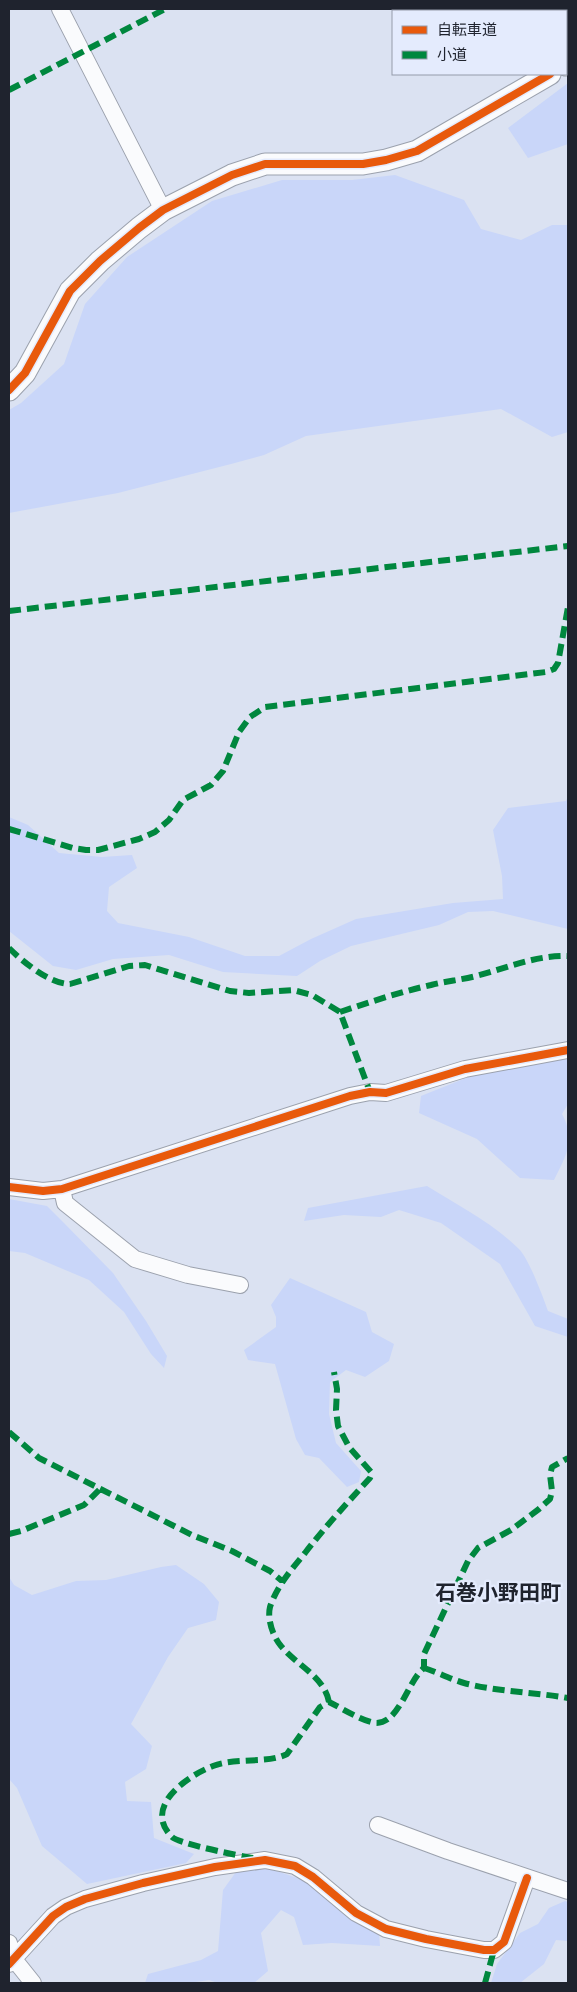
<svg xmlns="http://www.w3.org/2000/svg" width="577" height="1992" viewBox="0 0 577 1992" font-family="Karla,'Noto Sans JP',sans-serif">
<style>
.green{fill:#c9d6f9}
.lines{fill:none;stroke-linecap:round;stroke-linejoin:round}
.minor-casing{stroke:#9ba1ad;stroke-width:18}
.tertiary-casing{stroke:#9ba1ad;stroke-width:23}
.minor{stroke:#fafbfd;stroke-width:16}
.tertiary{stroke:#fafbfd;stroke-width:21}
.quiet{stroke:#00873e;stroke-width:6;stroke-dasharray:12 6;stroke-linecap:butt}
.cycleway-casing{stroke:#e4ebfd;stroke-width:11}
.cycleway{stroke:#e8590c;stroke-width:8}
.labels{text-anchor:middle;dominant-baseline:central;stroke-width:4.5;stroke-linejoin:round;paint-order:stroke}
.quarter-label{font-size:21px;font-weight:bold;fill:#1f232e;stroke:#e4ebfd}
</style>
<rect width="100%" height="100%" fill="#dbe2f2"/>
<path class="green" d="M568 83V144L528 158 508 128Z
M395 175 464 200 481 229 521 240 552 225H568V432L552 437 501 409 306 436 264 455 231 464 118 493 9 513V410L21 403 64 364 85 304 127 257 212 201 282 180H352Z
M568 796V929L493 911 468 912 439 925 351 946 320 961 297 976 223 972 169 955 113 959 76 970 53 966 9 931V817L28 825 59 853 102 857 132 855 137 868 109 887 107 911 118 923 189 937 245 956H279L311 939 356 919 453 903 503 899 502 876 493 830 508 808 566 801Z
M568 1059V1104L562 1114C576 1140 566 1156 554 1180L520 1178 477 1139 419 1113 421 1096 486 1070Z
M427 1186C457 1205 493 1223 519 1249 529 1259 543 1297 548 1311L568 1319V1337L535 1326 500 1264 441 1223 399 1210 381 1217 344 1215 304 1221 308 1208Z
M9 1199 47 1206 64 1223 113 1273 146 1321 167 1356 164 1368 151 1354 124 1312 89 1280 25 1253 9 1251Z
M290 1278 366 1312 372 1332 394 1344 389 1361 365 1377 346 1370 330 1382 329 1414 336 1443 361 1471 359 1482 347 1487 319 1458 305 1455 296 1439 275 1364 248 1360 244 1350 276 1327V1317L271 1305Z
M176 1565 204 1584 219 1602 216 1620 188 1628 168 1657 131 1724 152 1746 146 1769 125 1782 127 1801 151 1802 154 1838 194 1854 186 1863 87 1884 42 1846 17 1788 9 1779V1577L14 1585 32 1595 76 1581 106 1580 161 1567Z
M268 1868 303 1880 346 1915 379 1933 380 1946 332 1943 303 1945 294 1917 281 1910 261 1933 268 1971 254 1983H218L209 1980 189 1983H145L148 1974 201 1960 218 1951 223 1890 236 1872Z
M565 1901 568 1902V1941L556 1940 544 1964 520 1983H491L497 1964 520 1933 538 1924 549 1908Z"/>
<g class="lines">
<g class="minor-casing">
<path id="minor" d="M60 9 163 210
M9 1187 43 1191 62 1189 350 1096 370 1092 386 1093 465 1069 568 1050
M62 1189 65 1203 135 1259 188 1275 240 1285
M378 1825 448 1851 568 1891
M9 1943 13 1958 33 1983
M9 1964 53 1916 66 1907 85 1899 143 1883 215 1867 265 1860 295 1866 313 1877 356 1913 386 1929 426 1939 484 1950H494L504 1942 527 1878"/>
</g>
<g class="tertiary-casing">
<path id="tertiary" d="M566 65 568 63
M9 390 25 373 70 291 100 261 139 228 163 210 232 175 265 164H363L386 160 417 151 550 74"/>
</g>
<use href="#minor" class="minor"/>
<use href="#tertiary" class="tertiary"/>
<path class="quiet" d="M9 90 165 9
M9 611 568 546
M9 829 73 848 86 850H98L139 839 155 832 169 820 183 800 211 785 223 771 239 732 250 717 265 707 546 672 554 669 558 663 568 607
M9 948C23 962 50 984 70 984L129 966 145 965 230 991 249 993 293 990 312 995 340 1012 370 1092
M340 1012C370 1002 400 992 431 985 446 981 461 980 476 976 507 968 536 955 568 956
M9 1432 39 1458 192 1535 232 1551 270 1571 282 1581
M9 1534 21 1531 84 1505 100 1489
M424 1668C437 1672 450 1679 464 1683 498 1692 534 1692 568 1698
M329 1702C324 1676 296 1665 281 1646 273 1637 267 1619 270 1607 277 1586 291 1570 305 1553 325 1527 347 1503 370 1478L372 1473 349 1447 338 1426 336 1410 337 1389 334 1372
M253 1858C240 1856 180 1844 172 1837 142 1807 187 1776 213 1766 236 1757 268 1764 287 1754L320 1707 329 1702C343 1709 357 1718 371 1722 398 1730 407 1681 424 1668V1654L468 1561 478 1548 511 1530 539 1509 550 1499 552 1491 550 1475 552 1467 568 1458
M485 1983 494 1950"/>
<g class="cycleway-casing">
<path id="cycleway" d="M9 390 25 373 70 291 100 261 139 228 163 210 232 175 265 164H363L386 160 417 151 550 74
M9 1187 43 1191 62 1189 350 1096 370 1092 386 1093 465 1069 568 1050
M9 1964 53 1916 66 1907 85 1899 143 1883 215 1867 265 1860 295 1866 313 1877 356 1913 386 1929 426 1939 484 1950H494L504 1942 527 1878"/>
</g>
<use href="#cycleway" class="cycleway"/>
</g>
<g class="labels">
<g class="quarter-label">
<text x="498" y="1593">石巻小野田町</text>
</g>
</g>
<rect width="577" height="1992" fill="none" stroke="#1f232e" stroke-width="20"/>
<rect x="392" y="10" width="175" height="65" fill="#e4ebfd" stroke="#959baa"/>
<rect x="402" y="26" width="25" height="8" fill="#e8590c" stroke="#959baa"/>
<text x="437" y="35" font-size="15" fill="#1f232e">自転車道</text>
<rect x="402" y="51" width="25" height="8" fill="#00873e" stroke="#959baa"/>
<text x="437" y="60" font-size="15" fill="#1f232e">小道</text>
</svg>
